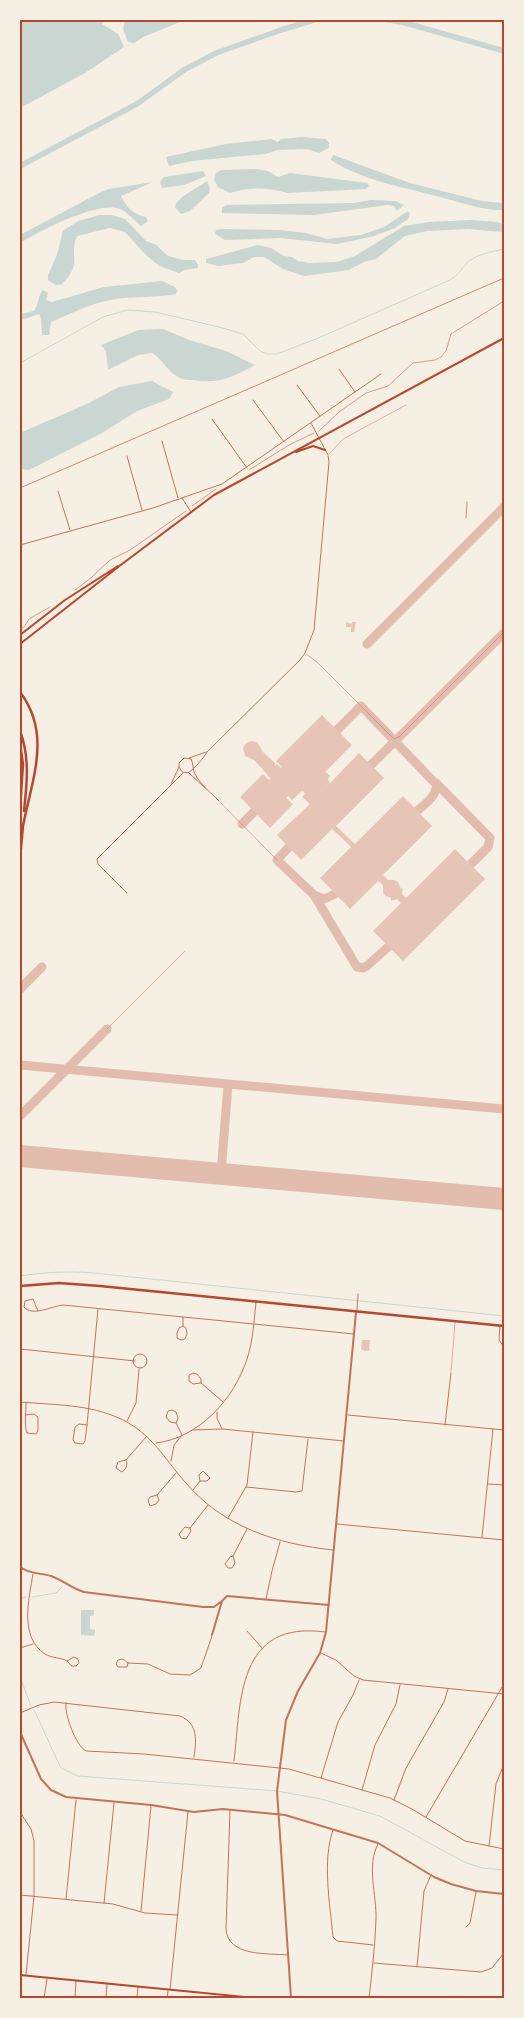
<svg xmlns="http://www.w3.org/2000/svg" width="524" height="2018" viewBox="0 0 524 2018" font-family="'IBM Plex Serif',serif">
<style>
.water{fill:#c9d6d2}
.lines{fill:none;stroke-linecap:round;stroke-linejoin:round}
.stream{stroke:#c9d6d2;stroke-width:1}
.river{stroke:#c9d6d2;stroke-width:5.5}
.taxiway{stroke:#e2bdae;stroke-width:9}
.runway{stroke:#e2bdae;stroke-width:22}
.building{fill:#e6c5b7}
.path{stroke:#b5482f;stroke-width:0.5}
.service{stroke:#c5725c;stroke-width:0.5}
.minor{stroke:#c5725c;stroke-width:1}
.tertiary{stroke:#c5725c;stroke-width:2}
.secondary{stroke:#b5482f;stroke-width:2}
.primary{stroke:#b5482f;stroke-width:2.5}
.rail{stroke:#cf8b77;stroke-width:1}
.neatline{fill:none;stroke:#b5482f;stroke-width:2}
</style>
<rect width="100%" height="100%" fill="#f6efe4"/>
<path class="water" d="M20 20H103L102 24 118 34 124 47 85 73 20 108Z
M125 20H185L145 36 134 43 128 42 123 29Z
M301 137 326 139 329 143V148L319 153 307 149 278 150 265 154 192 161 169 166 166 157 226 144 271 139 278 142 281 139Z
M333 155 410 183 482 201 502 203 504 210C483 211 460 202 440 197 404 187 363 181 331 160Z
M256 169 268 171 278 177 290 173 367 183 369 186 366 189 287 193C268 187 248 187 230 193L218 187 214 180 216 173 221 170Z
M203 171 206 176 184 185 162 188 160 182 164 177Z
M207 181 210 189 209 193 190 211 181 214 175 207C177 197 198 188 207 181Z
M153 182 121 196C126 207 134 215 146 217L148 221 141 226C135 221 127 212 120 209 99 200 39 231 20 243V235L99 193 109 189Z
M371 200 395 201 404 205 397 211 394 206 387 205 314 215 222 213V208L226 205 354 203Z
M408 211 410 214 408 219 395 228 374 236 337 244 281 238 225 240 215 234 216 230 221 229 280 230 306 233 327 239 361 235 384 227Z
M100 215H112L125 219 146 241 156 245 168 256 183 260H195L198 265V268L184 270 179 273 159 266 144 253 125 232 110 228 77 236C68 258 84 261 62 284L56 285 48 280V275L57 255 63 231 78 221Z
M471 220 498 222 504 225V230L502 232 468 229 427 231 405 236 376 259 364 262 349 270 304 276 283 269 264 257H254L243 263 218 266 206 263V259L258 245 271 248 284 256 292 257 298 261 309 263 337 262 355 256 404 226 429 222Z
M162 281 175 287 177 291 176 294C153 299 129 295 106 301 87 305 68 315 51 322L49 335H42L41 318 39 314 24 319 20 318 21 314 34 311C39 304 38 295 43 290L48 293 46 300 52 302 104 287Z
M163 329 189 340 226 351 255 365C230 378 220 384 192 380 189 380 184 380 180 378 168 373 163 359 152 353L138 355 108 370 106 351 101 345 138 330Z
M152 381 173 392 169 399 137 411 102 433 29 470 20 469V433L89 403 119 387Z
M81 1610H94V1615L90 1616V1629L95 1630 94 1636 81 1635Z"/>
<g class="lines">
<path class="stream" d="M20 363 103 317 127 310 155 312 219 327 243 334 260 351 267 354H277L316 339 450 280C458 275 461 270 467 263 476 254 492 252 504 249
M20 1276C45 1272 69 1271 94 1273L504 1316
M32 1597 56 1593 62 1587
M20 1599 26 1597
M20 1677 31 1706
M34 1710 61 1768 78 1776 277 1791 321 1799 380 1816 464 1862 482 1868 504 1870"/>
<path class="river" d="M387 20 402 22 504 51
M20 166 137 104 184 70 216 53 281 30 314 20"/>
<path class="taxiway" d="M367 644 504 507
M337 730 361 706 436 784C438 795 425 804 417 811
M371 765 504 633
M436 783 490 838 488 847 470 865
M242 824 254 812
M289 847 277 860 314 895 324 899 335 894
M314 895 357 967 363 968 367 966 388 947
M20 989 42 967
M20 1065 504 1109
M20 1116 107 1029
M221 1173 228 1085"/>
<path class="runway" d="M20 1156 504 1199"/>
</g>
<path class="building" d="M346 622 352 624V622H356L354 632H351V627H346Z
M322 715 352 745 325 772 330 776 328 779 330 783 311 803 359 753 384 778 336 826 355 844 403 796 432 826 383 875 388 880H394L398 882 401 889 403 888 402 894 406 898 455 849 485 879 403 961 373 931 401 903 397 899 391 901V898L385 896 383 892V885L378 881 350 909 320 878 351 847 344 840 332 829 301 860 277 835 310 804 302 797 305 794 304 792 302 791 292 800 288 796 286 798 293 804 270 828 240 797 263 774 269 780 271 779 266 774 267 771 266 773 254 760 245 756 243 748 246 743 251 741 257 742 263 752 275 763V766L277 764 281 768 282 767 276 761Z
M362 1340H370L369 1351 361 1350Z"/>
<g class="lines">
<path class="path" d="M319 431 339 412 359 398 366 393 388 386 413 363 435 360 441 357 446 351 451 334 504 301
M249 470 289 445 314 433
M192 506 216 489
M75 590 92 577 110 560 130 550 186 511
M20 629 24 627 29 619 50 607"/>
<path class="service" d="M329 454 343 439 406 405
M306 654 317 662 394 739 399 737 504 632
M220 802 277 860
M107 1029 185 951
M451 1372 455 1323"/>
<path class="minor" d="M339 369 355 392
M297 385 320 416
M253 400 284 442
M212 419 247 468
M162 441 178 498
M127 456 142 510
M58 491 70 530
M182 498 191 512
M20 545 153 508 222 484 381 374
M189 758 206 752
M189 773 206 789
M171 784 179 767
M219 801C211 793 200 784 195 774 192 769 194 764 191 759L184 758 179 763V767L182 772 188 773C195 768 203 759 207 752L299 661 305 653 314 630 329 462 328 455 311 423
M127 893 98 864 97 859 183 773
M357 1310 358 1294
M38 1311 33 1299 25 1301 24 1307C32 1317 52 1306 63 1305L354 1334
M500 1325 499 1340 504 1347
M183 1326 186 1328 187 1334 185 1339 181 1340 177 1338V1333L179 1328 183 1326V1317
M20 1349 135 1361
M133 1361a7 7 0 1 1 14 0a7 7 0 1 1-14 0Z
M201 1383 193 1384 189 1381V1375L193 1373 197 1374 201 1379V1383L223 1402
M20 1402C54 1405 89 1404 121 1419 152 1434 164 1458 185 1482 223 1527 277 1544 333 1550
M217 1412V1418L222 1429
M26 1415 34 1414 38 1417V1431L36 1434 27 1433C24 1424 26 1413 26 1403
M348 1415 504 1430
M127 1421 136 1403 139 1369
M87 1425 85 1441 83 1444 75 1443 73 1440 75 1427 79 1424 87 1425 98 1309
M445 1425 451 1373
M193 1430 222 1429 344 1441
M156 1443C199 1438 234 1399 247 1359 253 1341 254 1321 256 1302
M126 1460C128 1466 126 1469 122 1472L116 1468 118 1462 126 1460 146 1437
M171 1461 174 1445 182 1435 176 1423 178 1418 176 1412 172 1410 168 1411 166 1417 170 1422 176 1423
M488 1484 504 1485
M246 1487 296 1492 302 1491 308 1439
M193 1490 200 1481H207L210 1478 203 1471 199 1475 200 1481
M157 1495 159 1500 156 1504 150 1506 148 1500 150 1497 157 1495 176 1473
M228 1518 247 1485 253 1432
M337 1524 504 1540
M190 1528 191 1531 186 1539 181 1538 179 1534 185 1527 190 1528 208 1505
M482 1537 493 1429
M233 1556 235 1563 232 1568H228L225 1564 230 1557 233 1556 247 1529
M33 1574C29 1599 19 1637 45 1654 51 1658 63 1658 67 1661 69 1662 70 1665 72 1666H76L79 1663 78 1659 74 1657 67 1661
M266 1599 272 1571 280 1542
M247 1631 263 1649
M20 1648 33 1644
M321 1653 336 1660 354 1676 363 1680 504 1694
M128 1663 127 1667H118L116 1664 118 1660 123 1659 128 1663 148 1664 170 1674 190 1675 201 1668 212 1636
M66 1703C64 1714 76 1746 86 1751L144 1754 289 1769 390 1798 412 1809 465 1841 504 1849
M20 1713 39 1705 54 1702 180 1716C199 1724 196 1741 194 1757
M234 1761C241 1700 237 1620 325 1632
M321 1778 338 1722 353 1695 359 1680
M362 1790 375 1745 396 1704 400 1685
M394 1800 406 1768 444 1702 448 1689
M230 1810 226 1929C228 1957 267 1953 288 1955
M20 1812 31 1829 34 1841V1896L26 1975
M426 1817 504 1684
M333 1830C322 1861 330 1904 333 1937L337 1941 373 1945
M489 1846 496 1784 504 1764
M20 1895 113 1904 145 1913 178 1915
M66 1899 76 1800
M104 1903 114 1803
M141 1911 151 1806
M466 1927 470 1923 476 1892
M374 1963 481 1972 492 1968 504 1953
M417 1967 424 1891 431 1875
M170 1990 188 1812
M44 1998 47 1979
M75 1998 76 1981
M106 1998 107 1984
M137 1998 138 1987
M167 1998 168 1991
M369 1998C372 1972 375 1946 376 1920 377 1895 366 1866 378 1844"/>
<path class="tertiary" d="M20 1567C29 1574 41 1573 51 1576 63 1580 72 1589 84 1592L203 1607H214L222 1601
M212 1635 222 1601 227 1596 329 1605
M20 1732 41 1779 51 1790 66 1797 151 1805 194 1812 223 1809 285 1815 378 1843 434 1877 451 1884 476 1891 504 1894
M291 1998 277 1791 286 1720 298 1691 320 1653 326 1632 356 1312"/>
<path class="secondary" d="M296 452 313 446 325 450
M20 635 65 600 118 566
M20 644 122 564 214 495 504 338
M20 1975 255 1998"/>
<path class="primary" d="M20 692C52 734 32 779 23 826
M20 731C30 757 27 784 24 811
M20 744 23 764 20 809
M20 859 23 826
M20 1286 59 1283 100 1286 504 1326"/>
<path class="rail" d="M20 488 504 278
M466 518 467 502"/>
</g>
<rect width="524" height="2018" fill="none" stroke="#f6efe4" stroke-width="42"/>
<rect x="21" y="21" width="482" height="1976" class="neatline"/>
</svg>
